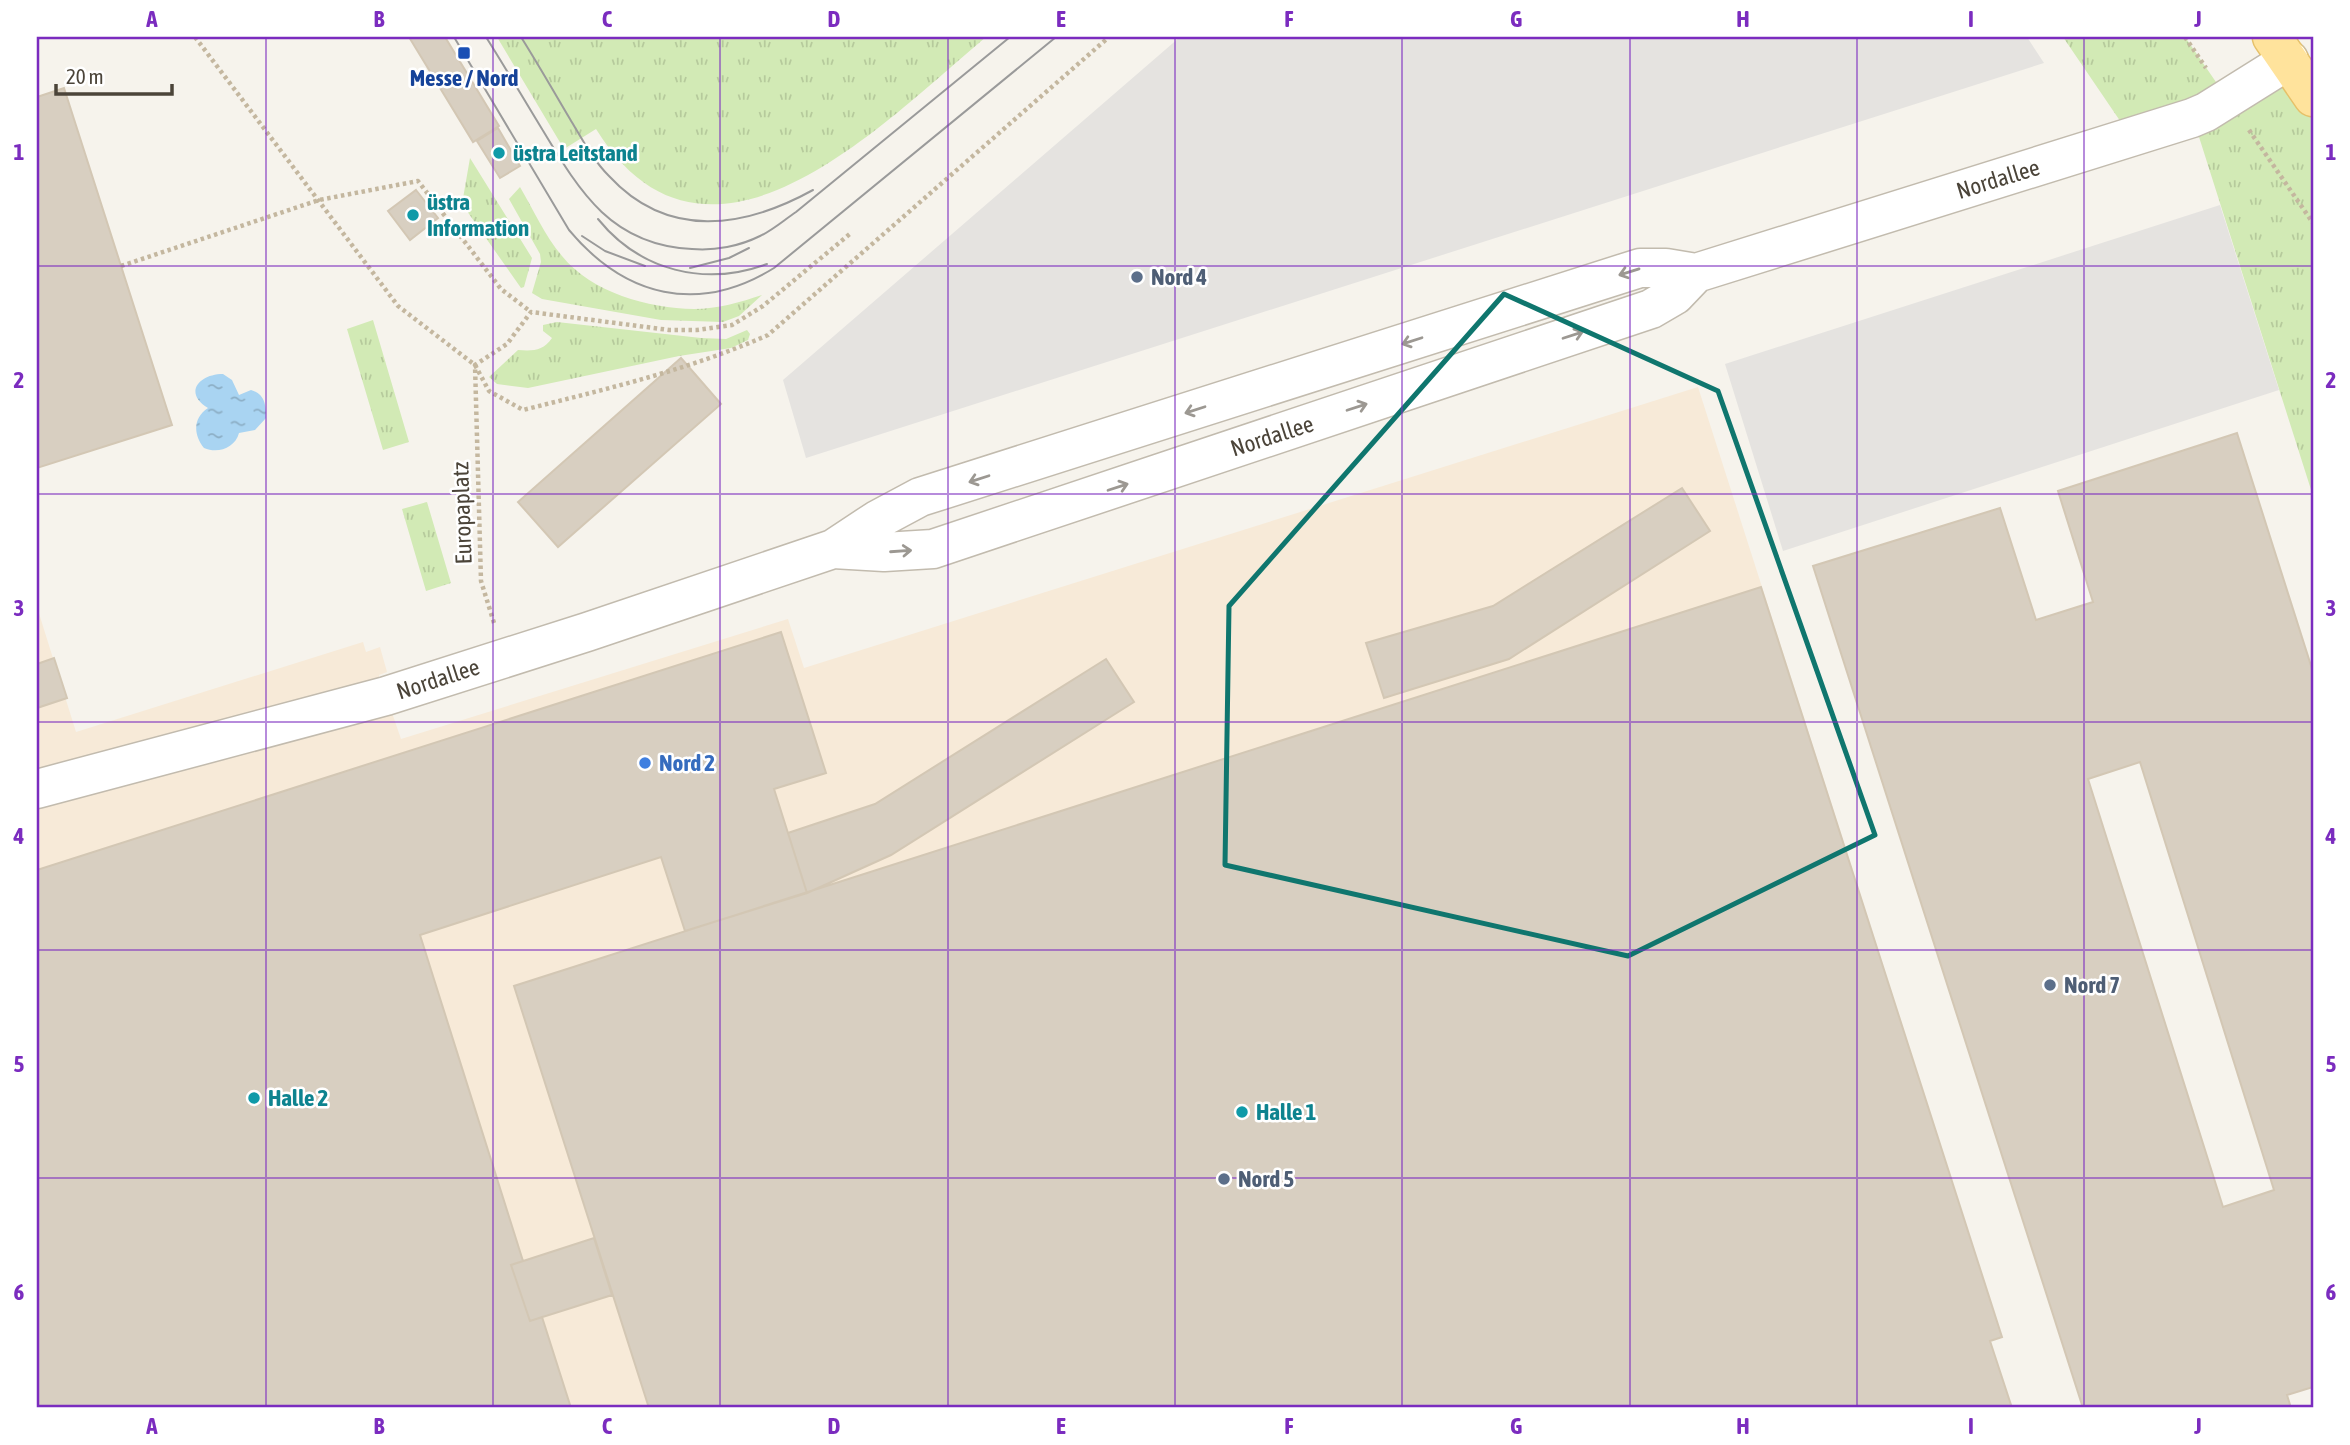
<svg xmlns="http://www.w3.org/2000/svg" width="2350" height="1445" viewBox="0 0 2350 1445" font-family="'Asap Condensed',sans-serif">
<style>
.commercial{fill:#f7ead8}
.grass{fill:url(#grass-tufts)}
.parking{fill:#e5e3e0}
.water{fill:url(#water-ripples)}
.building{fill:#d8cfc1;stroke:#d3c7b4;stroke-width:2;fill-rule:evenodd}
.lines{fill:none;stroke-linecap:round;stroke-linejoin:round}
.minor-casing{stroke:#c2bbae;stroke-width:41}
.major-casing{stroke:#e6c16a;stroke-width:41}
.path{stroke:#c4b79f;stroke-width:4.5;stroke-dasharray:3.5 3.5;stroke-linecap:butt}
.minor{stroke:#fff;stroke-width:38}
.major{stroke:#ffe39c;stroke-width:38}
.tram{stroke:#9a9a9a;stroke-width:2}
.oneway{stroke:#9c9892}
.marked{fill:none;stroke:#0f766e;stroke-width:5;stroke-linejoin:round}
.grid{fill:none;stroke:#7b2cbf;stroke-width:2;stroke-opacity:0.55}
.transit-dot{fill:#1a4fb4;stroke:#fff;stroke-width:2.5}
.culture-dot{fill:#0f9aa8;stroke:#fff;stroke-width:2.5}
.service-dot{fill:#5c6f8a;stroke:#fff;stroke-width:2.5}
.shop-dot{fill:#3f7fe0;stroke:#fff;stroke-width:2.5}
.labels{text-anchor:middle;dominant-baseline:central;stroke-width:5;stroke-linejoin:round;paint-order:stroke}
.transit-label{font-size:23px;font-weight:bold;fill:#164399;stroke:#fff}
.culture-label{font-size:23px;font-weight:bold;fill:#0d838f;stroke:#fff;text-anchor:start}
.street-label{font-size:23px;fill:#4b4439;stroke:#fff}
.service-label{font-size:23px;font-weight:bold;fill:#4e5e75;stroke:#fff;text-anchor:start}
.shop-label{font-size:23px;font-weight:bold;fill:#366cbe;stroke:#fff;text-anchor:start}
.neatline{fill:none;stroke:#7b2cbf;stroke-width:2.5}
.grid-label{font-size:23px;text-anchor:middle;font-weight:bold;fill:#7b2cbf}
</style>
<defs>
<pattern id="grass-tufts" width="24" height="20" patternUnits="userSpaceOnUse" patternTransform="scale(1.75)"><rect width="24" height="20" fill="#d2eab5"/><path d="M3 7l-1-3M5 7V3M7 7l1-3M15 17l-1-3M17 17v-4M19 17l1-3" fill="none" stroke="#b6ca9c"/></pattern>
<pattern id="water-ripples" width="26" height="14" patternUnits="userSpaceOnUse" patternTransform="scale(1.75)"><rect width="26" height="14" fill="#a9d4f2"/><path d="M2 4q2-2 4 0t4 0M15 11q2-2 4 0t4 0" fill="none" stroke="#8caec5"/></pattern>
</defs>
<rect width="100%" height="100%" fill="#f6f3ec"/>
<path class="commercial" d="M1698 387 2002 1337 1990 1342 2012 1408H37V607L76 732 363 642 366 652 380 647 387 672 379 675 401 739 788 619 804 668Z"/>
<path class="grass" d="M497 37H986C883 123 707 308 596 129L564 149Z
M2063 37H2185L2227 98 2289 60 2313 97V496L2193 118 2131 137Z
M470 158 532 258 524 287 521 288 462 204Z
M520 187C533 209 545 236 562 256 592 293 648 308 694 309 717 309 741 302 762 295L739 316 723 322 661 320 542 299 532 293 541 262 540 254 509 199Z
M373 320 409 442 383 450 347 329Z
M557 322 701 338 726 339 747 330 750 334 748 340 731 348 679 356 528 388 497 384 489 377 518 350C533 351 543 351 552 338L543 331V325Z
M427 502 451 583 426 591 402 509Z"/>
<path class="parking" d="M1180 37H2027L2044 63 806 458 783 380Z
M2220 205 2279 390 1783 551 1725 364Z"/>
<path class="water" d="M223 374 232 380 239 395 251 390C265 394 266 405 266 418L255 430 239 433C235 448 218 454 204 448 193 434 193 418 208 408 183 393 199 374 223 374Z"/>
<path class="building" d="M409 37H445L499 126 473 142Z
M64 88 172 425 37 468V97Z
M498 128 520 166 500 178 477 141Z
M416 190 438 218 410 240 388 211Z
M681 358 721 404 558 547 518 502Z
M2237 433 2313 672V1387L2287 1395 2291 1408H2083L1813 566 2000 508 2036 620 2093 602 2058 491ZM2140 762 2274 1190 2223 1207 2088 779Z
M1682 488 1710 531 1509 659 1384 698 1366 643 1493 606Z
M1761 587 2002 1337 1990 1341 2012 1408H649L514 986Z
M781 632 826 773 774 789 807 893 685 931 661 857 420 935 523 1261 511 1265 530 1321 542 1317 571 1408H37V870Z
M54 658 67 698 37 708V664Z
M1106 659 1134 702 891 855 807 893 788 833 875 804Z
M594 1238 612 1295 530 1321 511 1265Z"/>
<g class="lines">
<g class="minor-casing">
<path id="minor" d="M833 549 884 552 933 549 1651 309 1675 295 1696 273 2192 118 2206 112 2289 60
M37 789 386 696 587 632 833 549 877 520 920 497 1640 268H1666L1696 273"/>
</g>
<g class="major-casing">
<path id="major" d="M2272 37 2313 97"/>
</g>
<path class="path" d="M195 37 398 306 475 365 489 391 523 410C606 389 689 370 768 335L1109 37
M2185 37 2206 68
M2249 130 2313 223
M121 266 319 200 418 181 501 289 531 312
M494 623 481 581 475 365 507 344 531 312 669 330H697L732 325 763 306 851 233"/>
<use href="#minor" class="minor"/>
<use href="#major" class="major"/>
<path class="tram" d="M454 37 569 230C625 297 698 315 774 268L1056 37
M486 37C505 67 523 98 542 129 580 192 611 245 692 249 715 251 740 246 760 236 773 230 784 220 796 212L1010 37
M521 37C538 64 554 92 570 119 582 139 593 160 609 176 668 240 744 228 813 190
M598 219C640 271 705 287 767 264
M582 236 605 251 645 266
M690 268 729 258 749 248"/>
</g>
<defs><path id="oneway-shaft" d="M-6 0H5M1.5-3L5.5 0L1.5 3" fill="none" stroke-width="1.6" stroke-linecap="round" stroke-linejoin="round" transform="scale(1.75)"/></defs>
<g class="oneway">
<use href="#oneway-shaft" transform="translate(1629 272) rotate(163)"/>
<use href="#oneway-shaft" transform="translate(1573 335) rotate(-18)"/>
<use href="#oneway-shaft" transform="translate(1412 341) rotate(162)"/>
<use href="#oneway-shaft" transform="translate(1357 407) rotate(-18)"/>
<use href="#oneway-shaft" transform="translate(1195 410) rotate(162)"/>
<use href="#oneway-shaft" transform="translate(979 479) rotate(162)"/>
<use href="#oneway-shaft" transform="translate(1118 487) rotate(-18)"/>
<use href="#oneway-shaft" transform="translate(901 551) rotate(-4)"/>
</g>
<path class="marked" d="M1504 294 1718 391 1875 835 1628 956 1225 865 1229 606Z"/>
<path class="grid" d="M266 37V1408M493 37V1408M720 37V1408M948 37V1408M1175 37V1408M1402 37V1408M1630 37V1408M1857 37V1408M2084 37V1408M37 266H2313M37 494H2313M37 722H2313M37 950H2313M37 1178H2313"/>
<rect class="transit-dot" x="457" y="46" width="14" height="14" rx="3.5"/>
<g class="culture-dot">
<circle cx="499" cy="153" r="7"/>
<circle cx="413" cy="215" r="7"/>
<circle cx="254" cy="1098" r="7"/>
<circle cx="1242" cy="1112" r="7"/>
</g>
<g class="service-dot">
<circle cx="1137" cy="277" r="7"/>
<circle cx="2050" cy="985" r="7"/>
<circle cx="1224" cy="1179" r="7"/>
</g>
<circle class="shop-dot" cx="645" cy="763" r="7"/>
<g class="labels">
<g class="transit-label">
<text x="464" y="78">Messe / Nord</text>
</g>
<g class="culture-label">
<text x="513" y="153">üstra Leitstand</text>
<text x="427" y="202">üstra<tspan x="427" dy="26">Information</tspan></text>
<text x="268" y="1098">Halle 2</text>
<text x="1256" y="1112">Halle 1</text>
</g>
<g class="street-label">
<text transform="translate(1998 179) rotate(-17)">Nordallee</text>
<text transform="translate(1272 436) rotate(-18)">Nordallee</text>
<text transform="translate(462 513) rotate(-92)">Europaplatz</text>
<text transform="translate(438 679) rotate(-18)">Nordallee</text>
</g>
<g class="service-label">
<text x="1151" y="277">Nord 4</text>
<text x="2064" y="985">Nord 7</text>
<text x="1238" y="1179">Nord 5</text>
</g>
<g class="shop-label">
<text x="659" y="763">Nord 2</text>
</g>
</g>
<rect width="2350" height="1445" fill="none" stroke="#ffffff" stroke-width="77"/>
<path d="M56 84v10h116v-10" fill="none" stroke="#4b4439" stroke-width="3.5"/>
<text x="66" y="84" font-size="21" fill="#4b4439" stroke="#ffffff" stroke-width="5" paint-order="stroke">20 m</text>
<rect x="38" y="38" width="2274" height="1368" class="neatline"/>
<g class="grid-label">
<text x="152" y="27">A</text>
<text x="379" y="27">B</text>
<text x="607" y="27">C</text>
<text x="834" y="27">D</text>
<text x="1061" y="27">E</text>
<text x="1289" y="27">F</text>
<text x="1516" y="27">G</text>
<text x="1743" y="27">H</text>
<text x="1971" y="27">I</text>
<text x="2198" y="27">J</text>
<text x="19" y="160">1</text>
<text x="2331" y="160">1</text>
<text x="19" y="388">2</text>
<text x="2331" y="388">2</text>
<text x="19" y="616">3</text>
<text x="2331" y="616">3</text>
<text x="19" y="844">4</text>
<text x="2331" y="844">4</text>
<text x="19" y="1072">5</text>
<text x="2331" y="1072">5</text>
<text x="19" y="1300">6</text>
<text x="2331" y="1300">6</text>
<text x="152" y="1434">A</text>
<text x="379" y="1434">B</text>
<text x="607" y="1434">C</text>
<text x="834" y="1434">D</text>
<text x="1061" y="1434">E</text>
<text x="1289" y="1434">F</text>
<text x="1516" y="1434">G</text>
<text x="1743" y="1434">H</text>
<text x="1971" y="1434">I</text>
<text x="2198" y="1434">J</text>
</g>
</svg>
